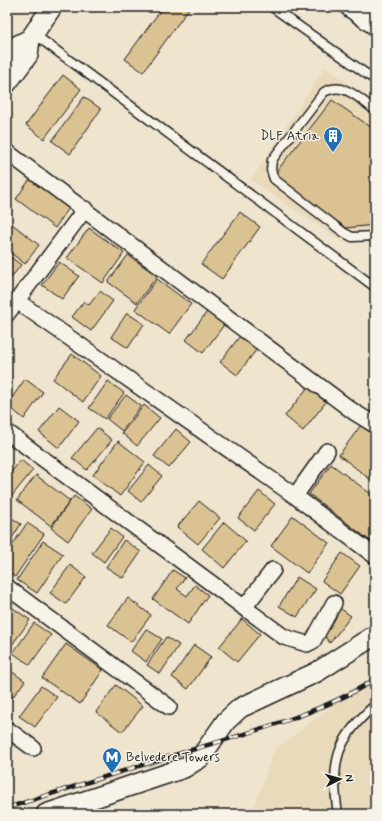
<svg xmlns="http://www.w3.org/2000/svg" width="382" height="821" viewBox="0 0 382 821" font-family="Mynerve,sans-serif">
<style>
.built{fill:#e9dabc}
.building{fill:#dbc292;stroke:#1c1c1c}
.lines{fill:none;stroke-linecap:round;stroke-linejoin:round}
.service-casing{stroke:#1c1c1c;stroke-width:11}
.minor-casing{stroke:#1c1c1c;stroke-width:18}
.tertiary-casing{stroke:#1c1c1c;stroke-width:22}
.secondary-casing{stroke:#1c1c1c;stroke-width:25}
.service{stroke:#f7f3e8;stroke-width:8}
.minor{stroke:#f7f3e8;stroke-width:15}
.tertiary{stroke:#f7f3e8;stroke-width:19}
.secondary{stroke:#f7f3e8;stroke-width:22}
.rail-casing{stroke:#1c1c1c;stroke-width:4.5}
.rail{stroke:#f7f3e8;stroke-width:3;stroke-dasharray:9;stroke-linecap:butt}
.labels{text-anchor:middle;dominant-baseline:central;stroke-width:3;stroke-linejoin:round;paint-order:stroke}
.poi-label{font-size:13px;fill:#1c1c1c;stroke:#f7f3e8;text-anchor:end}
</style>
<rect width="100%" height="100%" fill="#efe4ce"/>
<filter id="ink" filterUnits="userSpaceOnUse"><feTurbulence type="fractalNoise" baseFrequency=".025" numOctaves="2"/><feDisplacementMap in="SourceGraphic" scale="8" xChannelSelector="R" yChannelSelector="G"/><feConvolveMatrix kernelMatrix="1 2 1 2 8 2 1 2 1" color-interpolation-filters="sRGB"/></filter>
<g filter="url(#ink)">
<path class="built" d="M325 67 375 102V237L342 242 251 180Z
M375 674V814H252L274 750Z"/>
<path class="building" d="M163 7H190L143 72 125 59Z
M63 75 81 89 44 139 26 125Z
M84 97 101 109 70 154 52 141Z
M332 100 375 130V225L346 228 273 176Z
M30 179 69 208 55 228 16 199Z
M240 212 260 227 222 279 201 264Z
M7 220 39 245 25 264 7 250Z
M89 228 124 253 103 283 67 258Z
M7 254 21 265 7 283Z
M128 255 157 276 137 303 108 282Z
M59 262 79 276 62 299 42 285Z
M157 279 191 304 169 334 135 309Z
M100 291 113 301 91 331 72 317 84 301 89 305Z
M209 309 226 322 203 353 186 340Z
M127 313 144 324 128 348 111 337Z
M240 336 257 349 237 375 220 362Z
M72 354 101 376 83 402 53 379Z
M25 379 43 392 24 419 7 405Z
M108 381 124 393 105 419 89 408Z
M308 387 326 402 303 431 285 416Z
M126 395 141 406 122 431 107 419Z
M144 405 160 418 137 446 122 433Z
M59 406 79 421 59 448 39 432Z
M361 425 375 436V475L371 480 339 455Z
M97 428 112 440 87 470 72 458Z
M176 429 191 442 169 468 154 456Z
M118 441 145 462 120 496 93 475Z
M21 460 33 470 11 497 7 495V477Z
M331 464 375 497V540L373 543 309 494Z
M149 465 162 476 141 502 128 491Z
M36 475 70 501 51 526 17 500Z
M259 491 275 504 254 530 238 518Z
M74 496 92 509 68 541 51 528Z
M199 501 220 518 198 544 177 527Z
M7 515 21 524 7 546Z
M293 516 329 543 307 573 271 546Z
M224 522 246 541 224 568 202 549Z
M27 523 44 534 15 577 7 571V553Z
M111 528 122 537 104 562 92 553Z
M124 540 141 552 123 578 106 567Z
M43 541 63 554 37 593 17 580Z
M342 553 360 566 340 594 322 581Z
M70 565 86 577 66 604 50 593Z
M173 570 185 578 177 589 187 596 195 585 208 595 188 624 153 599Z
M297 577 316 589 297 617 279 606Z
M128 598 151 615 131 642 108 625Z
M7 604 30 620 9 649 7 647Z
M337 606 351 616 330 643 319 629Z
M242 619 260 634 237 662 219 647Z
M34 623 51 635 30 665 13 653Z
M146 629 162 639 146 662 131 651Z
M166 637 179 645 160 674 147 665Z
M66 644 103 670 80 704 42 678Z
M194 645 211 657 188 689 172 677Z
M7 668 25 681 9 702 7 700Z
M116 685 143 706 122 732 96 712Z
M41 686 57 697 35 727 19 716Z"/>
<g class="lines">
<g class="service-casing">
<path id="service" d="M272 7 375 80
M7 8 8 7
M34 34 375 287
M375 110C358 98 344 81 324 92L272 160 271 170 274 179 343 232 352 237 375 236
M338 814C330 763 336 739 375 705"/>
</g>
<g class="minor-casing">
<path id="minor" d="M7 152 354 412 375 425
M17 301 295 496 375 556
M7 314 85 209
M7 432 284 637 307 644 313 641 334 603
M295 496 327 451
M7 587 169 707
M244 608 273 570
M7 729 33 748"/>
</g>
<g class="tertiary-casing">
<path id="tertiary" d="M350 7 375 25
M7 60 18 45 30 39
M7 83 28 55 30 39 52 7
M46 814 184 768 200 758 226 721 240 708 317 672 375 635"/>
</g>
<g class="secondary-casing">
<path id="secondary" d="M372 7 375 9"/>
</g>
<use href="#service" class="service"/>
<use href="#minor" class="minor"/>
<use href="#tertiary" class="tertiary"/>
<use href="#secondary" class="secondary"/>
<g class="rail-casing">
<path id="rail" d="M7 808C70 788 134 767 198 748 255 731 325 712 375 679"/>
</g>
<use href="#rail" class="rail"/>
</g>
</g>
<defs>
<g id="building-pin" transform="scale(1)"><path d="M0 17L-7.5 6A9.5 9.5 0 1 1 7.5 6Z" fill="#1f6fb2" stroke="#f7f3e8"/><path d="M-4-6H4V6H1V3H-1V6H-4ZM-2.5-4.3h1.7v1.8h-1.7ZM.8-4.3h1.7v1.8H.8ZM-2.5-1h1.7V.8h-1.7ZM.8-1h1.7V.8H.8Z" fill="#fff"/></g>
<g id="metro-pin" transform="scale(1)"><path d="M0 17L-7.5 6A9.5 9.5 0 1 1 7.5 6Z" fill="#1f6fb2" stroke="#f7f3e8"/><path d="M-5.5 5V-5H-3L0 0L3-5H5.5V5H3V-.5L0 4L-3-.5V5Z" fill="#fff"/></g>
</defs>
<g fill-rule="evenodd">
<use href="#building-pin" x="333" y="136"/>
<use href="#metro-pin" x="112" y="757"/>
</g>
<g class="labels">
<g class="poi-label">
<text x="319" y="136">DLF Atria</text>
<text x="126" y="757" text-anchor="start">Belvedere Towers</text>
</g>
</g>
<rect width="382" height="821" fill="none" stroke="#f7f3e8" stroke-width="24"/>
<rect x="12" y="12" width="358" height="797" fill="none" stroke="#1c1c1c" stroke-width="1.5" filter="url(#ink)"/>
<g transform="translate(340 779) rotate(84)" stroke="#f7f3e8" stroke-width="3" paint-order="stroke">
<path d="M0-3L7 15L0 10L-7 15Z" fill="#1c1c1c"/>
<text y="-6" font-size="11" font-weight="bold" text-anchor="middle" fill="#1c1c1c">N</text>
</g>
</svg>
